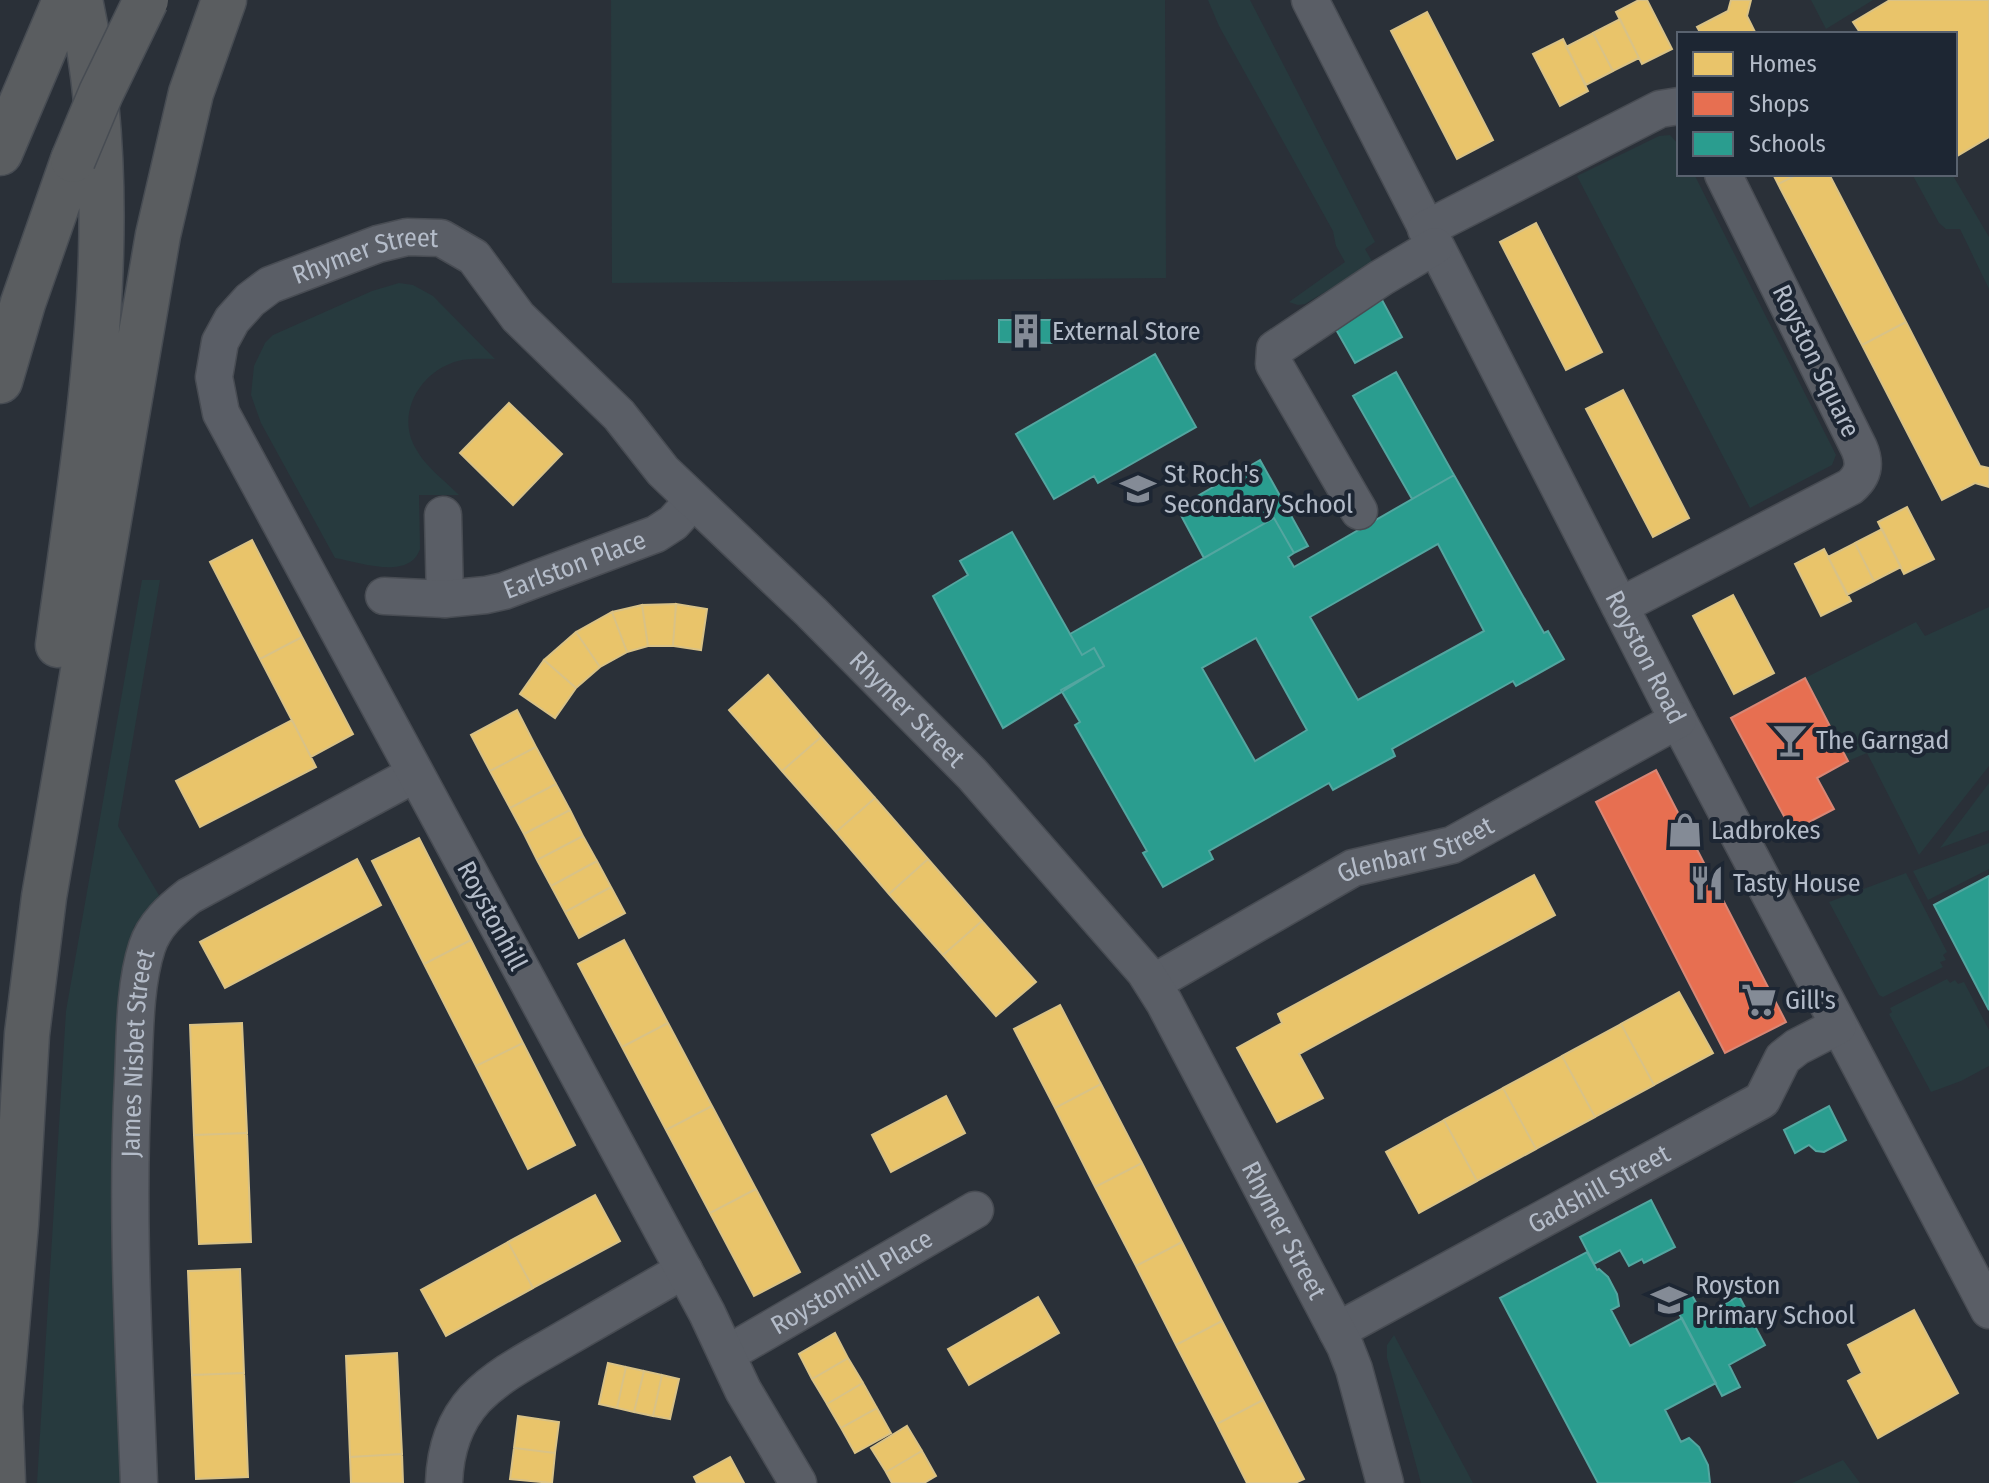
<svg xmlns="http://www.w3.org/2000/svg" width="1989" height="1483" viewBox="0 0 1989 1483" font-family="'Fira Sans Condensed',sans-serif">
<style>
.green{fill:#273a3e}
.homes{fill:#e9c46a;stroke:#d9c286;stroke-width:2}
.shops{fill:#e76f51;stroke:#d88675;stroke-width:2}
.schools{fill:#2a9d8f;stroke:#53a6a0;stroke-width:2;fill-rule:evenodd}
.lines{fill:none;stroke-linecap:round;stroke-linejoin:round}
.minor-casing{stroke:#484c53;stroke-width:39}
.highway-casing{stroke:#474c53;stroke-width:47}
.minor{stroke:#5a5e66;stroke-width:36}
.highway{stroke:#5a5d60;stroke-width:44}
.highway-bridge-casing{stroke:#474c53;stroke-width:47;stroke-linecap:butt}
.highway-bridge{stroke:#5a5d60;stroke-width:44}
.labels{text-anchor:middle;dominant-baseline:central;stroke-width:8;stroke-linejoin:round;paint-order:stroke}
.street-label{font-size:26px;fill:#b4bcc9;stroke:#1d2633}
.poi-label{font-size:26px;fill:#b4bcc9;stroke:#1d2633;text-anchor:start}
</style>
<rect width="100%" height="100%" fill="#2a3038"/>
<path class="green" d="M611 0H1165L1166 278 612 283Z
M1208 0H1250L1375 242 1365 249 1373 263 1305 304 1298 305 1289 302 1345 262 1336 246 1333 231 1219 26Z
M1811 0H1873L1826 29Z
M1670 135 1679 145V174H1694L1836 455 1832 465 1750 508 1577 176 1659 136Z
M1912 174H1952L1989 237V289L1960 229H1946L1939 223Z
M399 283 413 285 433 296 495 359C483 359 470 358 458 361 420 371 395 414 416 449 425 466 445 481 459 495H419L420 549C409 581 360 562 335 558L261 423 251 395 254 366 265 343 273 335 372 291Z
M142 580H160L118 826 160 897 134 927 118 1022 111 1248 124 1483H37L66 1011Z
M1989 607V766L1919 855 1867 753 1848 761 1805 678 1916 622 1925 636Z
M1989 783V830L1940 848Z
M1989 843V869L1928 900 1913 871Z
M1906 873 1947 952 1943 955 1946 960 1940 962 1943 967 1883 997 1879 995 1829 902Z
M1947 979 1950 983 1955 980 1958 984 1964 982 1989 1030V1066L1961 1081 1931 1092 1889 1014 1892 1012 1890 1008Z
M1394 1335 1473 1483H1421L1387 1358V1345Z
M1843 1460 1860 1483H1792Z"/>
<path class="homes" d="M1639 0H1647L1672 49 1642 64 1616 12Z
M1731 0H1751L1747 16 1756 34H1701L1697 27 1728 11Z
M1890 0H1989V137L1957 156 1955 152V34H1861L1853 22Z
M1427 12 1493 140 1457 159 1391 31Z
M1620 19 1639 58 1613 71 1593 33Z
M1593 33 1613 71 1586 85 1566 47Z
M1563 39 1588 91 1560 106 1533 54Z
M1773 174H1798L1778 184Z
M1798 174H1829L1906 322 1862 345 1778 184Z
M1536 223 1602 352 1566 370 1500 242Z
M1906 322 1980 466 1989 468V487L1975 483 1942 500 1862 345Z
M1623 390 1689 518 1653 537 1586 409Z
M509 403 562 454 513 505 460 453Z
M1907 507 1934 559 1904 574 1878 522Z
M1882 529 1901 567 1874 581 1855 543Z
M252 540 302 637 260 659 210 562Z
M1855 543 1874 581 1847 595 1828 557Z
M1824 549 1851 601 1821 616 1795 564Z
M1733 595 1774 673 1734 694 1693 616Z
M676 604 707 609 701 650 673 646Z
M676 604 673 646H648L642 605Z
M642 605 648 646 627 652 612 612Z
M612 612 627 652 600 667 576 632Z
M576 632 600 667 576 688 544 660Z
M302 637 353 734 311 757 260 659Z
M544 660 576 688 555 718 520 694Z
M768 675 821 737 782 771 729 710Z
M517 710 536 747 490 771 471 735Z
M292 720 316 767 200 827 176 781Z
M821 737 875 798 836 832 782 771Z
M536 747 556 784 510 808 490 771Z
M556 784 570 810 524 834 510 808Z
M875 798 928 859 889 894 836 832Z
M570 810 583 836 537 860 524 834Z
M583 836 597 861 551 886 537 860Z
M419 838 471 940 424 964 372 861Z
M357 859 381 905 225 988 200 942Z
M928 859 982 921 943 955 889 894Z
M597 861 611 887 565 912 551 886Z
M1534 875 1555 915 1299 1054 1323 1098 1277 1122 1237 1048 1282 1023 1278 1014Z
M611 887 625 913 579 938 565 912Z
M982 921 1036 982 996 1016 943 955Z
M471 940 523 1043 476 1066 424 964Z
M624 940 668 1023 622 1047 578 964Z
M1679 992 1713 1053 1654 1085 1621 1024Z
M1060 1005 1101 1084 1055 1108 1014 1029Z
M242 1023 247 1133 194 1135 190 1025Z
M668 1023 712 1106 666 1130 622 1047Z
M1621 1024 1654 1085 1595 1117 1562 1056Z
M523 1043 575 1145 528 1169 476 1066Z
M1562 1056 1595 1117 1536 1149 1503 1088Z
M1101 1084 1142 1163 1095 1187 1055 1108Z
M1503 1088 1536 1149 1477 1181 1444 1120Z
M946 1096 965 1133 891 1172 872 1135Z
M712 1106 756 1189 710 1213 666 1130Z
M1444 1120 1477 1181 1419 1213 1386 1152Z
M247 1133 251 1242 199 1244 194 1135Z
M1142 1163 1182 1242 1136 1266 1095 1187Z
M756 1189 800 1272 754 1296 710 1213Z
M595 1195 620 1241 533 1288 508 1242Z
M508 1242 533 1288 446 1336 421 1290Z
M1182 1242 1222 1321 1176 1345 1136 1266Z
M240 1269 244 1373 192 1375 188 1271Z
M1038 1297 1059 1333 969 1385 948 1349Z
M1914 1310 1958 1393 1878 1438 1848 1381 1862 1373 1848 1345Z
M1222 1321 1263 1400 1217 1424 1176 1345Z
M835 1333 848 1358 812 1379 799 1354Z
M397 1353 402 1454 350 1457 346 1356Z
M848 1358 863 1383 827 1404 812 1379Z
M608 1363 626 1367 617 1408 599 1404Z
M626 1367 644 1371 634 1412 617 1408Z
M644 1371 662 1375 653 1416 634 1412Z
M244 1373 248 1477 196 1479 192 1375Z
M662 1375 679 1379 670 1419 653 1416Z
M863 1383 877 1408 841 1428 827 1404Z
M1263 1400 1304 1479 1295 1483H1247L1217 1424Z
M877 1408 891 1433 855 1453 841 1428Z
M518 1416 559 1422 555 1453 514 1448Z
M907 1426 922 1451 886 1472 871 1448Z
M514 1448 555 1453 552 1483 510 1479Z
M922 1451 936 1476 924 1483H892L886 1472Z
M402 1454 403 1483H351L350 1457Z
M730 1457 744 1483H697L694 1477Z"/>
<path class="shops" d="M1805 678 1848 761 1817 778 1834 809 1792 831 1731 718Z
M1656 770 1786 1022 1725 1053 1596 802Z"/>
<path class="schools" d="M1382 300 1402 337 1355 363 1334 326Z
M999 320H1052V343L999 342Z
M1155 354 1196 427 1098 483 1094 476 1054 499 1016 434Z
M1396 372 1454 475 1412 499 1353 396Z
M1260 460 1308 546 1294 553 1274 518 1204 558 1177 508Z
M1454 475 1544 633 1548 631 1564 659 1516 686 1513 681 1392 749 1395 756 1333 790 1329 783 1209 851 1213 859 1163 887 1143 853 1147 851 1075 725 1080 722 1061 690 1104 666 1094 648 1082 655 1070 634 1274 518 1294 553 1288 557 1294 567ZM1438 544 1484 631 1358 700 1310 617ZM1256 638 1307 730 1255 761 1202 668Z
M1012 532 1082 655 1094 648 1104 666 1003 728 933 596 968 575 960 561Z
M1989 876V1010L1934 905Z
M1829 1106 1846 1140 1824 1152 1816 1151 1809 1145 1795 1153 1784 1130Z
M1651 1200 1675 1247 1644 1263 1642 1259 1629 1266 1620 1250 1594 1264 1580 1237Z
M1587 1252 1597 1270 1599 1269 1608 1277 1617 1294 1619 1306 1611 1310 1630 1346 1682 1318 1716 1383 1665 1410 1681 1442 1689 1438 1699 1447 1708 1465 1710 1483H1598L1500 1298Z
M1692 1295 1703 1316 1739 1296 1765 1345 1729 1365 1740 1387 1722 1396 1674 1304Z"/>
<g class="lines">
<g class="minor-casing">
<g id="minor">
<path id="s1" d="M1310 0 1678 720 1989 1310"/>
<path d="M1426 229 1660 109 1679 106"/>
<path d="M1359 511 1274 364 1275 349 1381 278 1435 246"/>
<path d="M443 515 445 599"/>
<path id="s2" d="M384 596 445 599 486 595 504 591 656 534 673 523 693 501"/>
<path d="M1620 606 1850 487C1863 476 1866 464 1859 448L1723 174"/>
<path id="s3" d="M1153 983 1353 868 1452 845 1678 720"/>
<path id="s4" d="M1337 1331 1762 1100 1783 1058 1797 1047 1838 1026"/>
<path id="s5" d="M727 1354 975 1210"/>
<path id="s6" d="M139 1483C134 1349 126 1214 133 1081 135 1040 134 986 147 947 154 925 171 910 189 896L415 774"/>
<path d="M444 1483C445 1452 454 1422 475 1399 499 1374 532 1358 561 1341 602 1317 643 1294 684 1270"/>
<path id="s7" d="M798 1483 743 1390 707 1313 221 413 214 377 220 342 232 320 250 300 270 285 378 244 407 237 441 238 474 257 518 317 619 415 663 471 811 612 972 774 1145 972 1164 1002 1345 1346 1354 1369 1385 1483"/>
</g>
</g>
<g class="highway-casing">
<path id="highway" d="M0 153 65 0
M0 381 23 303 73 160
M58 645C87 432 127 214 80 0
M0 1406 16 1224 27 1034 44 897 158 235 191 93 224 0
M0 1406 3 1483"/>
</g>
<use href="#minor" class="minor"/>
<use href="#highway" class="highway"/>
<g class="highway-bridge-casing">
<path id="highway-bridge" d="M73 160 101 93 146 0"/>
</g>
<use href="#highway-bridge" class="highway-bridge"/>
</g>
<defs>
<g id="building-bare" transform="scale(2.76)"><path d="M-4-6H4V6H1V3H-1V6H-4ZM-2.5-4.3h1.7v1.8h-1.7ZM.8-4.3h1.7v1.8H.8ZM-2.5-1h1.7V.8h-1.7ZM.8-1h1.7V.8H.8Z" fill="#848b96" stroke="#1d2633" stroke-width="2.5" paint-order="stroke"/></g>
<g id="school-bare" transform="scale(2.76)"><path d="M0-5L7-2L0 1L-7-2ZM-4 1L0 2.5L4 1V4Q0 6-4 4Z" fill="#848b96" stroke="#1d2633" stroke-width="2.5" paint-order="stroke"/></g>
<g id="bar-bare" transform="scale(2.76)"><path d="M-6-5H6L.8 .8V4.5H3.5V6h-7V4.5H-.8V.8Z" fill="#848b96" stroke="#1d2633" stroke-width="2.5" paint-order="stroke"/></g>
<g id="shop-bare" transform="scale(2.76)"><path d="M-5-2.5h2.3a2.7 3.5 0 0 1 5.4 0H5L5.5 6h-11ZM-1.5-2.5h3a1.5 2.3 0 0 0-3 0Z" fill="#848b96" stroke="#1d2633" stroke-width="2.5" paint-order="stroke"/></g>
<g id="restaurant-bare" transform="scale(2.76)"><path d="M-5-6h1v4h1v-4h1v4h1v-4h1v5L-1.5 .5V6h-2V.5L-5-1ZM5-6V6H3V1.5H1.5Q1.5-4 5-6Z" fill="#848b96" stroke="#1d2633" stroke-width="2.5" paint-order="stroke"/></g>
<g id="supermarket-bare" transform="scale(2.76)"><path d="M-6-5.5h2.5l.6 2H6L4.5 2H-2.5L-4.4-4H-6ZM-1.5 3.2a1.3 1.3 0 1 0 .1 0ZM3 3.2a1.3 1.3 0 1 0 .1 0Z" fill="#848b96" stroke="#1d2633" stroke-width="2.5" paint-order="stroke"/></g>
</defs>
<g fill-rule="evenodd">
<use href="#building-bare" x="1026" y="331"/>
<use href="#school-bare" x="1138" y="489"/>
<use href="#bar-bare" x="1790" y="740"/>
<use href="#shop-bare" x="1685" y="830"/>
<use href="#restaurant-bare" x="1707" y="883"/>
<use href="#supermarket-bare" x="1759" y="1000"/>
<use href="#school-bare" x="1669" y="1300"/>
</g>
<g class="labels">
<g class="street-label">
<text stroke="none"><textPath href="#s7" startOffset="1466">Rhymer Street</textPath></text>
<text transform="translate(1816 361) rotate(64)">Royston Square</text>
<text stroke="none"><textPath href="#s2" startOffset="196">Earlston Place</textPath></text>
<text stroke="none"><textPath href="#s1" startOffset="738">Royston Road</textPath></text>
<text stroke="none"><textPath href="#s7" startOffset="2210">Rhymer Street</textPath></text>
<text stroke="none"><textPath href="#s3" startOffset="296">Glenbarr Street</textPath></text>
<text transform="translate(492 916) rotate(62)">Roystonhill</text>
<text stroke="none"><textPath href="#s6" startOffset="430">James Nisbet Street</textPath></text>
<text stroke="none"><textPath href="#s4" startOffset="298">Gadshill Street</textPath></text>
<text stroke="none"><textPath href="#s7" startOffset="2858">Rhymer Street</textPath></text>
<text stroke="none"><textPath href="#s5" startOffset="144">Roystonhill Place</textPath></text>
</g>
<g class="poi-label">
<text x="1052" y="331">External Store</text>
<text x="1164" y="474">St Roch's<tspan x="1164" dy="30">Secondary School</tspan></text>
<text x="1816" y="740">The Garngad</text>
<text x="1711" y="830">Ladbrokes</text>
<text x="1733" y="883">Tasty House</text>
<text x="1785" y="1000">Gill's</text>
<text x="1695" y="1285">Royston<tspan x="1695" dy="30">Primary School</tspan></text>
</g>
</g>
<rect x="1677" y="32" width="280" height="144" fill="#1d2633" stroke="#59626f" stroke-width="2"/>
<rect x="1693" y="52" width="40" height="24" fill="#e9c46a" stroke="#59626f" stroke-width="2"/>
<text x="1749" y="72" font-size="24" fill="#b4bcc9">Homes</text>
<rect x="1693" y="92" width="40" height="24" fill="#e76f51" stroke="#59626f" stroke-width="2"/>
<text x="1749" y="112" font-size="24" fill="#b4bcc9">Shops</text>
<rect x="1693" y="132" width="40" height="24" fill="#2a9d8f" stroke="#59626f" stroke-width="2"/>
<text x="1749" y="152" font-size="24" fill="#b4bcc9">Schools</text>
</svg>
